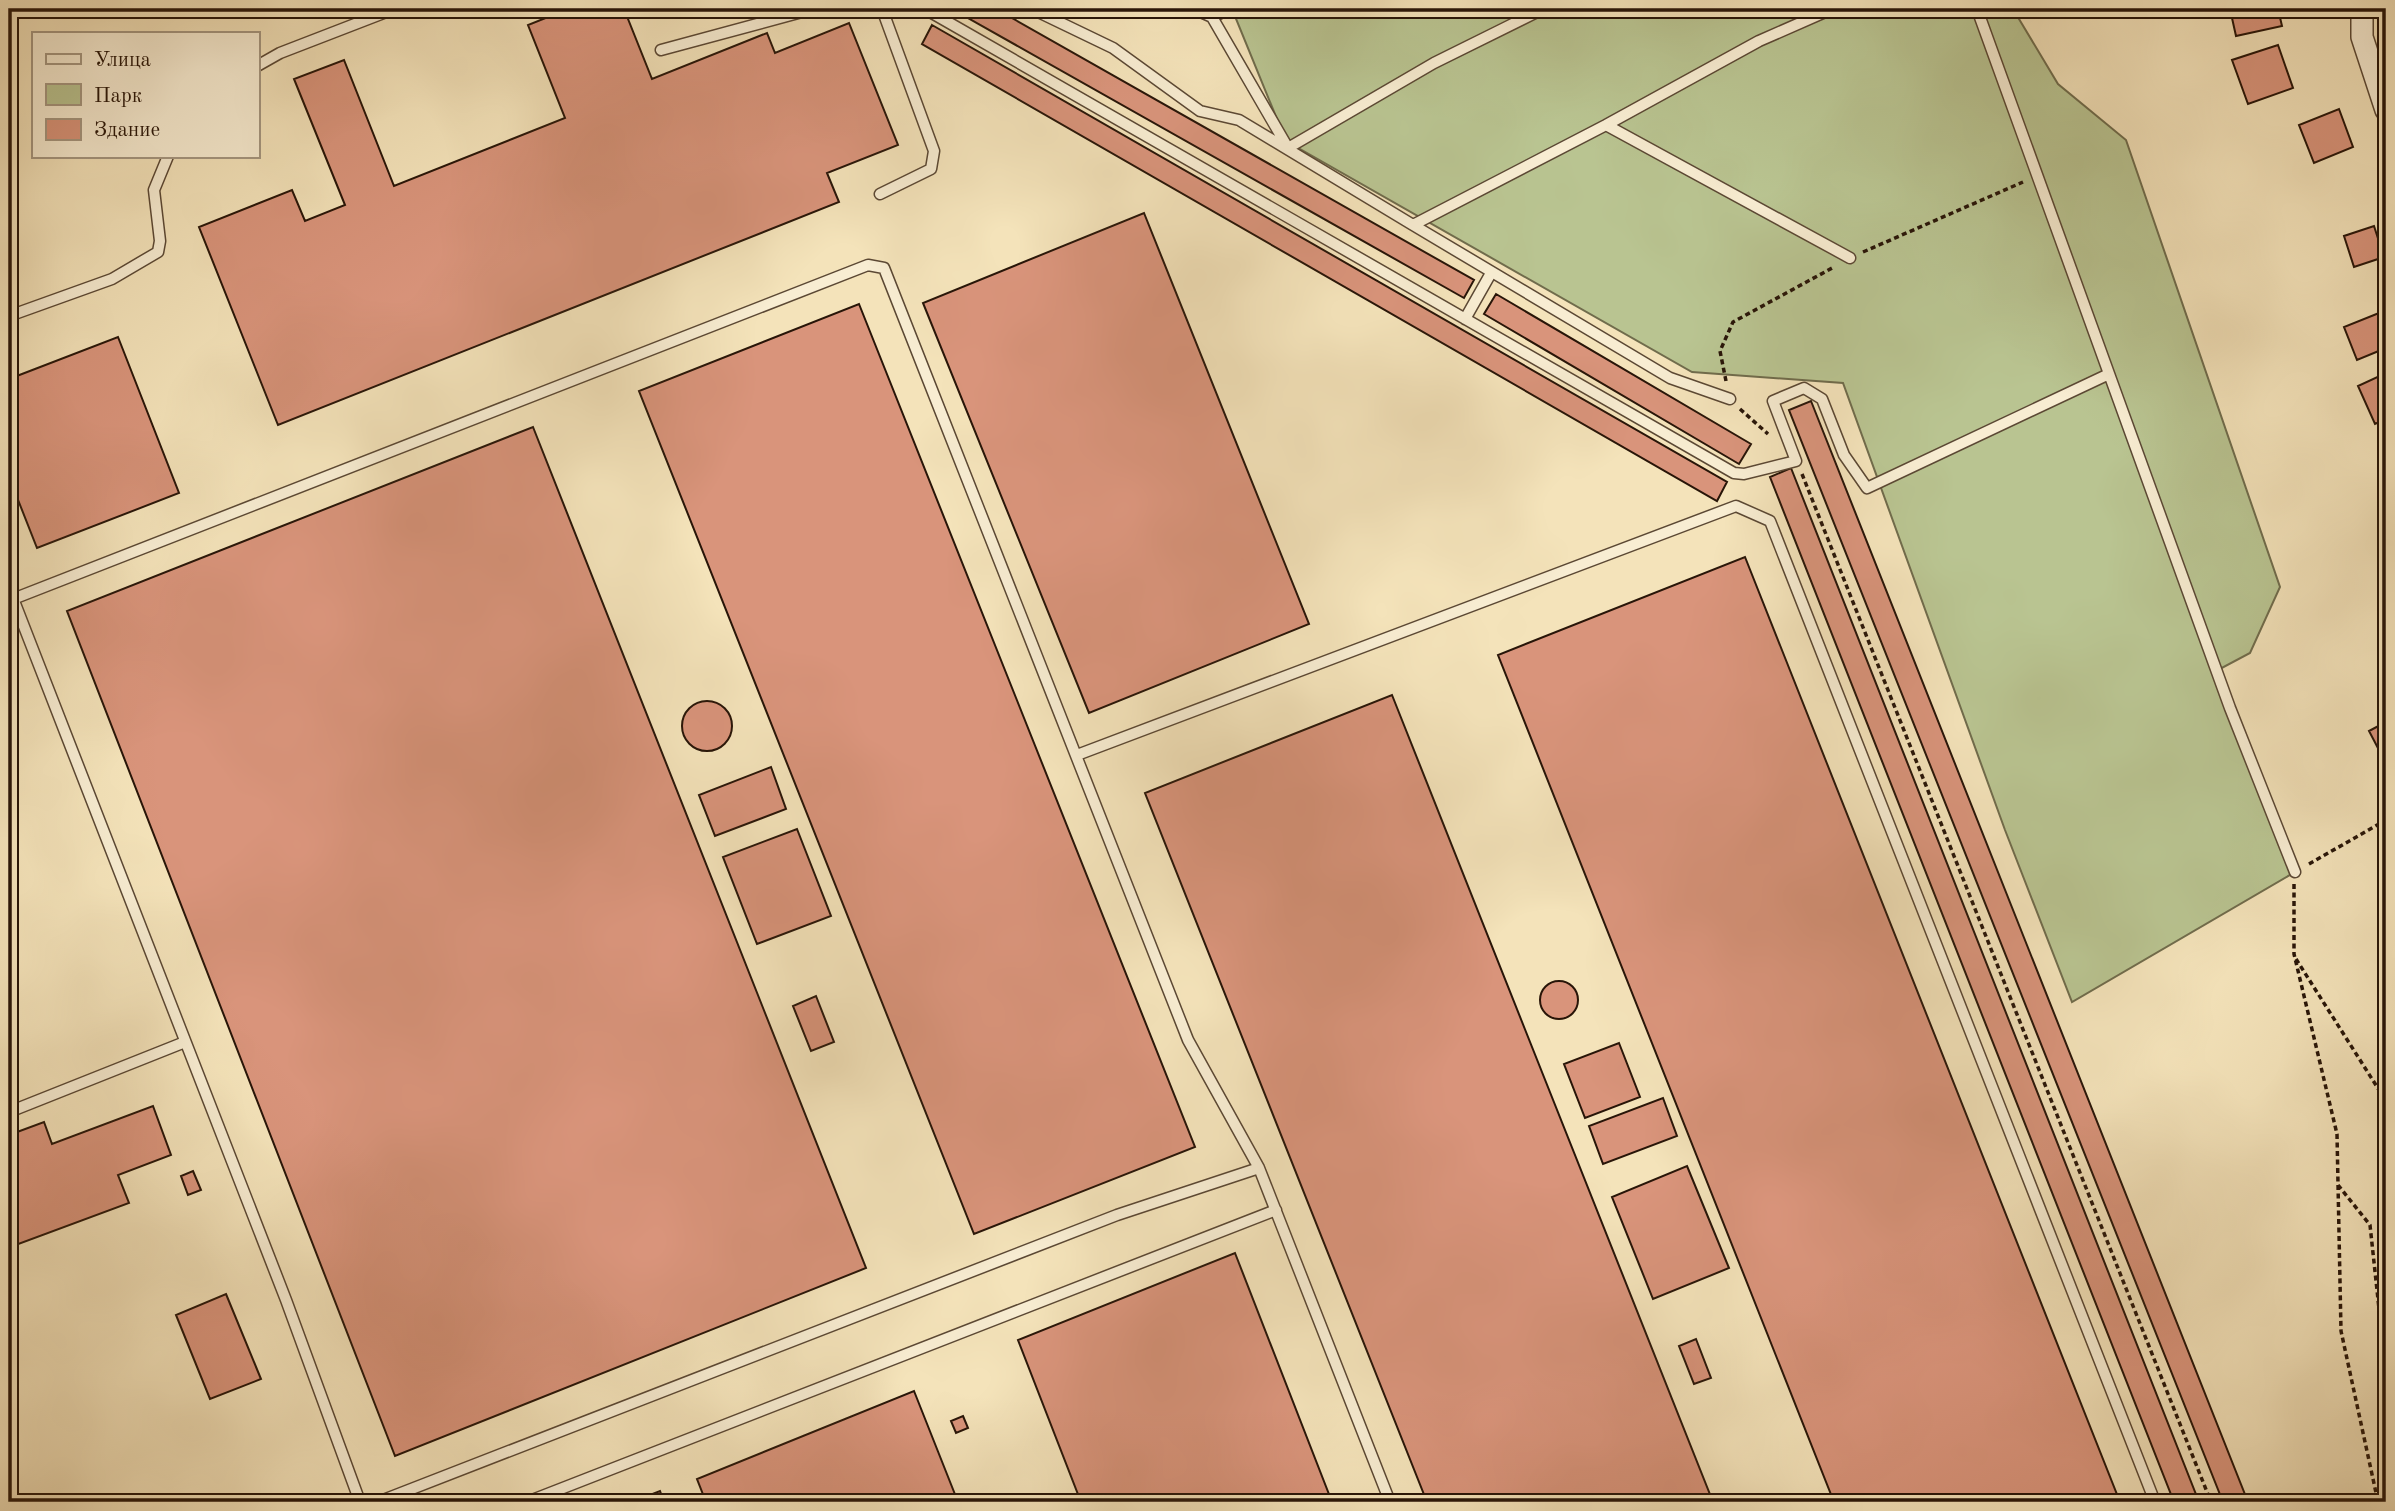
<svg xmlns="http://www.w3.org/2000/svg" width="2395" height="1511" viewBox="0 0 2395 1511" font-family="'Old Standard TT',serif">
<style>
.green{fill:#b9c491;stroke:#706c4c;stroke-width:2}
.building{fill:#d9947b;stroke:#281508;stroke-width:2}
.lines{fill:none;stroke-linecap:round;stroke-linejoin:round}
.lane-casing{stroke:#5b4834;stroke-width:13}
.street-casing{stroke:#5b4834;stroke-width:24}
.path{stroke:#281508;stroke-width:3.5;stroke-dasharray:5 3.5;stroke-linecap:butt}
.lane{stroke:#f8edd2;stroke-width:10}
.street{stroke:#f8edd2;stroke-width:21}
</style>
<rect width="100%" height="100%" fill="#f4e3ba"/>
<filter id="stains"><feTurbulence type="fractalNoise" baseFrequency=".00286" numOctaves="4"/><feColorMatrix values="0 0 0 0 .2 0 0 0 0 .09 0 0 0 0 .02 0 0 0 .5 -.17"/></filter>
<radialGradient id="worn" r=".72"><stop offset=".6" stop-color="#630" stop-opacity="0"/><stop offset="1" stop-color="#630" stop-opacity=".3"/></radialGradient>
<path class="green" d="M1232 9H2013L2058 84 2126 140 2280 587 2250 653 2216 671 2295 872 2072 1002 2005 830 1843 383 1692 372 1286 141Z"/>
<path class="building" d="M568 9H624L652 79 767 33 775 53 849 23 898 145 827 173 839 202 278 425 199 227 292 190 305 221 345 205 294 79 344 60 394 186 565 118 528 25Z
M952 9H996L1474 280 1464 298Z
M2230 9H2278L2282 26 2236 36Z
M932 25 1727 482 1717 501 922 44Z
M2278 45 2293 88 2248 104 2232 60Z
M2339 109 2353 147 2314 163 2299 125Z
M1144 213 1309 624 1089 713 923 303Z
M2374 226 2384 257 2354 267 2344 236Z
M1496 294 1751 444 1739 464 1484 314Z
M859 304 1195 1147 974 1234 639 391Z
M2384 311 2386 348 2357 360 2344 327Z
M118 337 179 493 37 548 9 477V379Z
M2386 373V419L2375 424 2358 386Z
M1811 401 2248 1502H2223L1789 410Z
M533 427 866 1268 395 1456 67 611Z
M1791 468 2199 1502H2174L1770 477Z
M1745 557 2120 1502H1834L1498 655Z
M1392 695 1713 1502H1427L1145 793Z
M682 726a25 25 0 1 1 50 0a25 25 0 1 1-50 0Z
M2386 722V746L2379 750 2369 731Z
M771 767 786 809 715 836 699 795Z
M797 829 831 916 757 944 723 857Z
M1540 1000a19 19 0 1 1 38 0a19 19 0 1 1-38 0Z
M816 996 834 1042 811 1051 793 1006Z
M1619 1043 1640 1097 1585 1118 1564 1064Z
M1663 1098 1677 1136 1603 1164 1589 1126Z
M153 1106 171 1155 118 1175 129 1203 13 1246 9 1235V1135L44 1122 52 1144Z
M1687 1166 1729 1268 1653 1299 1612 1197Z
M193 1171 201 1190 188 1195 181 1176Z
M1235 1253 1332 1502H1081L1018 1340Z
M226 1294 261 1379 210 1399 176 1315Z
M1696 1339 1711 1378 1694 1384 1679 1346Z
M914 1391 958 1502H706L697 1479Z
M963 1416 968 1428 956 1433 951 1421Z
M660 1491 664 1502H632Z"/>
<g class="lines">
<g class="lane-casing">
<path id="lane" d="M925 9 1734 473 1744 474 1796 461 1773 401 1804 388 1822 399 1844 455 1867 488 2109 374
M1032 9 1113 48 1200 111 1239 120 1413 225 1606 125 1759 41 1832 9
M1194 9 1212 17 1229 9
M1977 9 2230 708 2295 872
M1212 17 1288 148 1434 63 1543 9
M661 50 813 9
M257 66 280 53 394 9
M1606 125 1850 258
M880 194 931 169 934 151 882 9
M1413 225 1670 378 1730 399
M9 316 112 279 158 252 160 241 154 190 168 156
M1465 319 1491 273
M9 588 286 1300 360 1502
M13 599 868 265 884 268 1188 1040 1259 1168 1390 1502
M1077 755 1736 506 1770 521 2155 1502
M9 1112 185 1042
M378 1502 1117 1215 1259 1168
M527 1502 1276 1210"/>
</g>
<g class="street-casing">
<path id="street" d="M2362 9V37L2386 110"/>
</g>
<path class="path" d="M1863 252 2023 182
M1726 381 1720 351 1733 322 1834 267
M1740 409 1768 434
M1802 474 2211 1502
M2309 864 2386 820
M2294 884V954L2337 1134 2341 1331 2378 1502
M2296 959 2386 1101
M2338 1185 2370 1225 2380 1318 2386 1338"/>
<use href="#lane" class="lane"/>
<use href="#street" class="street"/>
</g>
<rect width="2395" height="1511" fill="none" stroke="#f4e3ba" stroke-width="35"/>
<rect x="10" y="10" width="2374" height="1490" fill="none" stroke="#281508" stroke-width="3.5"/>
<rect x="18" y="18" width="2360" height="1476" fill="none" stroke="#281508" stroke-width="2"/>
<rect x="32" y="32" width="228" height="126" fill="#f8edd2" stroke="#a59781" stroke-width="2"/>
<rect x="46" y="54" width="35" height="10" fill="#f8edd2" stroke="#a59781" stroke-width="2"/>
<text x="94" y="66" font-size="21" fill="#281508">Улица</text>
<rect x="46" y="84" width="35" height="21" fill="#b9c491" stroke="#a59781" stroke-width="2"/>
<text x="94" y="102" font-size="21" fill="#281508">Парк</text>
<rect x="46" y="119" width="35" height="21" fill="#d9947b" stroke="#a59781" stroke-width="2"/>
<text x="94" y="136" font-size="21" fill="#281508">Здание</text>
<rect width="100%" height="100%" filter="url(#stains)"/>
<rect width="100%" height="100%" fill="url(#worn)"/>
</svg>
